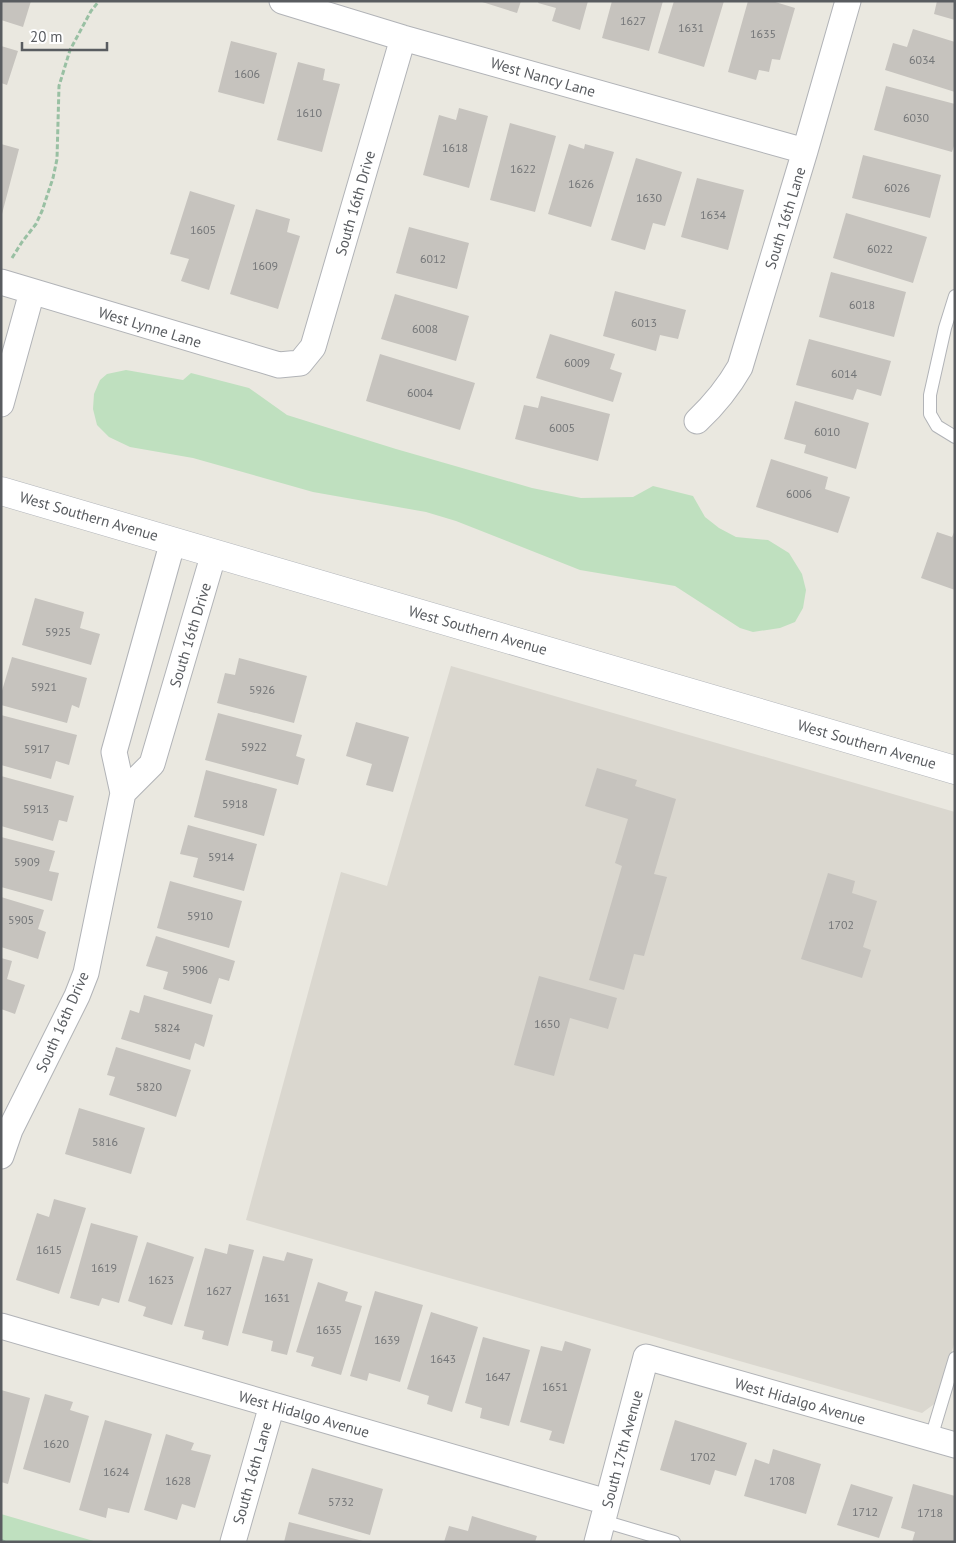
<svg xmlns="http://www.w3.org/2000/svg" width="956" height="1543" viewBox="0 0 956 1543" font-family="'PT Sans',sans-serif">
<style>
.education{fill:#dad7cf}
.green{fill:#bfe0bf}
.building{fill:#c6c3be}
.lines{fill:none;stroke-linecap:round;stroke-linejoin:round}
.lane-casing{stroke:#b1b3b7;stroke-width:14}
.street-casing{stroke:#b1b3b7;stroke-width:27}
.secondary-casing{stroke:#b2b5ba;stroke-width:29}
.path{stroke:#99c0a3;stroke-width:3;stroke-dasharray:5 2.5;stroke-linecap:butt}
.lane{stroke:#fff;stroke-width:12}
.street{stroke:#fff;stroke-width:25}
.secondary{stroke:#fff;stroke-width:28}
.labels{text-anchor:middle;dominant-baseline:central;stroke-width:4;stroke-linejoin:round;paint-order:stroke}
.number-label{font-size:12px;fill:#747678}
.street-label{font-size:15px;fill:#595c60;stroke:#fff}
</style>
<rect width="100%" height="100%" fill="#eae8e0"/>
<path class="education" d="M451 666 955 812V1341L937 1402 922 1413 246 1220 341 872 387 886Z"/>
<path class="green" d="M126 370 183 380 191 373 249 388 287 415 396 449 532 488 581 498 633 497 653 486 693 496 705 517 719 528 736 537 768 540 789 553 802 574 806 590 803 608 795 622 780 628 753 632 740 628 675 586 580 570 456 521 426 512 313 492 193 458 130 447 109 437 97 425 93 409 94 394 100 380 107 374Z
M1 1514 97 1542H1Z"/>
<path class="building" d="M1 1H31L23 27 1 20Z
M479 1H521L517 13Z
M539 1H588L580 30 552 21 556 8 538 3Z
M612 1H663L649 51 602 38Z
M674 1H724L704 67 658 53Z
M748 1H772L795 8 780 60 772 59 769 72 759 70 756 80 728 72Z
M937 1H955V20L934 14Z
M913 29 955 42V92L885 70 893 43 907 47Z
M231 41 277 53 264 104 218 92Z
M1 46 18 51 7 85 1 83Z
M298 62 325 69 323 80 340 84 322 152 277 140Z
M886 86 955 104V143L952 152 874 130Z
M459 108 488 116 469 188 423 175 439 115 456 120Z
M510 123 556 136 535 212 490 200Z
M1 144 19 149 2 214H1Z
M569 144 584 149 585 144 614 152 591 227 548 214Z
M863 155 941 175 930 218 852 198Z
M636 158 682 172 665 226 653 223 645 250 611 240Z
M697 178 744 190 728 250 681 237Z
M190 191 235 205 209 290 181 281 189 259 170 254Z
M256 209 290 219 287 232 300 236 278 309 230 294Z
M846 213 927 237 913 283 833 258Z
M409 227 469 243 457 289 396 273Z
M831 272 906 292 894 337 819 317Z
M615 291 686 310 678 339 660 335 656 351 603 336Z
M395 294 469 316 456 361 381 339Z
M550 334 615 354 610 369 622 373 613 402 536 378Z
M809 339 891 361 881 396 857 389 853 400 796 385Z
M380 354 475 383 460 430 366 401Z
M541 396 610 414 598 461 515 439 524 405 538 408Z
M795 401 869 423 856 469 804 453 806 445 784 439Z
M771 459 828 477 825 489 850 497 838 533 756 507Z
M955 530V590L921 578 937 532 952 537Z
M35 598 84 612 80 628 100 634 91 665 22 645Z
M12 657 87 678 79 708 72 705 67 723 1 705V694Z
M239 658 307 676 294 723 217 703 225 673 235 675Z
M218 713 302 735 296 756 305 759 298 785 205 760Z
M1 715 77 735 69 765 56 761 51 779 1 765Z
M356 722 409 737 393 792 366 785 372 764 346 756Z
M597 768 637 780 635 786 676 799 654 874 667 877 644 956 634 954 624 990 589 980 622 866 615 863 628 819 585 806Z
M206 770 277 789 264 836 194 817Z
M1 776 74 796 67 822 59 820 53 841 1 826Z
M188 825 257 844 244 891 193 877 198 858 180 854Z
M1 837 55 851 49 871 59 873 52 901 1 887Z
M828 873 855 881 852 893 877 901 863 947 871 950 862 978 801 959Z
M170 881 242 901 229 948 157 928Z
M1 897 44 910 38 929 46 932 38 959 1 947Z
M156 936 235 961 229 981 219 978 211 1004 163 989 168 972 146 966Z
M1 958 12 961 7 979 25 985 15 1014 1 1009Z
M539 976 617 998 608 1029 570 1018 554 1076 514 1065Z
M144 995 213 1015 204 1047 195 1043 190 1060 121 1039 130 1010 139 1013Z
M116 1047 191 1070 176 1117 109 1095 115 1077 107 1075Z
M79 1108 145 1128 131 1174 65 1154Z
M54 1199 86 1208 59 1294 16 1280 37 1213 49 1217Z
M91 1223 138 1236 119 1303 102 1298 99 1306 70 1298Z
M147 1242 194 1257 172 1325 143 1316 146 1307 128 1301Z
M229 1244 254 1250 228 1346 202 1339 204 1331 184 1326 205 1248 227 1254Z
M287 1252 313 1259 287 1355 271 1351 273 1341 242 1333 263 1256 284 1261Z
M318 1282 348 1292 345 1301 362 1306 341 1375 311 1366 314 1357 296 1352Z
M375 1291 423 1305 400 1382 369 1373 367 1381 350 1376Z
M431 1312 478 1327 452 1412 427 1404 429 1396 407 1389Z
M483 1337 530 1350 509 1426 480 1418 482 1408 465 1403Z
M565 1341 591 1349 564 1444 549 1440 552 1431 520 1422 541 1346 562 1351Z
M1 1390 30 1398 8 1484 1 1482Z
M45 1394 73 1402 70 1410 89 1416 70 1483 23 1469Z
M105 1420 152 1434 129 1513 108 1508 106 1518 79 1510Z
M675 1420 747 1443 736 1476 715 1470 710 1485 660 1470Z
M166 1434 194 1443 191 1450 211 1455 195 1508 182 1504 177 1520 144 1510Z
M773 1449 821 1464 806 1514 744 1496 755 1459 769 1464Z
M312 1468 383 1489 370 1535 298 1514Z
M851 1484 893 1497 879 1538 837 1525Z
M913 1484 955 1496V1542H912L915 1532 901 1528Z
M472 1516 537 1536 535 1542H444L449 1526 468 1531Z
M289 1522 363 1541V1542H284Z"/>
<g class="lines">
<g class="lane-casing">
<path id="lane" d="M955 296 945 328 930 395V414L937 426 955 437
M931 1438 955 1358
M603 1521 674 1542"/>
</g>
<g class="street-casing">
<path id="street" d="M282 1 403 38 805 151
M1 282 279 365 300 363 313 347 403 38
M1 404 32 292
M697 421C715 404 728 388 740 367L805 151 848 1
M123 793 152 764 214 553
M1 1156 10 1130 77 996 86 973 123 793 114 752 173 541
M1 1326 607 1502
M233 1542 272 1405
M597 1542 646 1357 955 1445"/>
</g>
<g class="secondary-casing">
<path id="secondary" d="M1 491 955 770"/>
</g>
<path class="path" d="M12 258 22 242 36 224 42 211 53 178 57 159 59 86 70 50 91 11 99 1
M1 1540 5 1542"/>
<use href="#lane" class="lane"/>
<use href="#street" class="street"/>
<use href="#secondary" class="secondary"/>
</g>
<g class="labels">
<g class="number-label">
<text x="633" y="20">1627</text>
<text x="691" y="27">1631</text>
<text x="763" y="33">1635</text>
<text x="922" y="59">6034</text>
<text x="247" y="73">1606</text>
<text x="309" y="112">1610</text>
<text x="916" y="117">6030</text>
<text x="455" y="147">1618</text>
<text x="523" y="168">1622</text>
<text x="581" y="183">1626</text>
<text x="897" y="187">6026</text>
<text x="649" y="197">1630</text>
<text x="713" y="214">1634</text>
<text x="203" y="229">1605</text>
<text x="880" y="248">6022</text>
<text x="433" y="258">6012</text>
<text x="265" y="265">1609</text>
<text x="862" y="304">6018</text>
<text x="644" y="322">6013</text>
<text x="425" y="328">6008</text>
<text x="577" y="362">6009</text>
<text x="844" y="373">6014</text>
<text x="420" y="392">6004</text>
<text x="562" y="427">6005</text>
<text x="827" y="431">6010</text>
<text x="799" y="493">6006</text>
<text x="58" y="631">5925</text>
<text x="44" y="686">5921</text>
<text x="262" y="689">5926</text>
<text x="254" y="746">5922</text>
<text x="37" y="748">5917</text>
<text x="235" y="803">5918</text>
<text x="36" y="808">5913</text>
<text x="221" y="856">5914</text>
<text x="27" y="861">5909</text>
<text x="200" y="915">5910</text>
<text x="21" y="919">5905</text>
<text x="841" y="924">1702</text>
<text x="195" y="969">5906</text>
<text x="547" y="1023">1650</text>
<text x="167" y="1027">5824</text>
<text x="149" y="1086">5820</text>
<text x="105" y="1141">5816</text>
<text x="49" y="1249">1615</text>
<text x="104" y="1267">1619</text>
<text x="161" y="1279">1623</text>
<text x="219" y="1290">1627</text>
<text x="277" y="1297">1631</text>
<text x="329" y="1329">1635</text>
<text x="387" y="1339">1639</text>
<text x="443" y="1358">1643</text>
<text x="498" y="1376">1647</text>
<text x="555" y="1386">1651</text>
<text x="56" y="1443">1620</text>
<text x="703" y="1456">1702</text>
<text x="116" y="1471">1624</text>
<text x="178" y="1480">1628</text>
<text x="782" y="1480">1708</text>
<text x="341" y="1501">5732</text>
<text x="865" y="1511">1712</text>
<text x="930" y="1512">1718</text>
</g>
<g class="street-label">
<text transform="translate(543 77) rotate(16)">West Nancy Lane</text>
<text transform="translate(355 203) rotate(-74)">South 16th Drive</text>
<text transform="translate(785 218) rotate(-73)">South 16th Lane</text>
<text transform="translate(150 327) rotate(17)">West Lynne Lane</text>
<text transform="translate(89 516) rotate(16)">West Southern Avenue</text>
<text transform="translate(478 630) rotate(16)">West Southern Avenue</text>
<text transform="translate(190 635) rotate(-73)">South 16th Drive</text>
<text transform="translate(867 744) rotate(16)">West Southern Avenue</text>
<text transform="translate(62 1022) rotate(-66)">South 16th Drive</text>
<text transform="translate(800 1401) rotate(16)">West Hidalgo Avenue</text>
<text transform="translate(304 1414) rotate(16)">West Hidalgo Avenue</text>
<text transform="translate(622 1449) rotate(-75)">South 17th Avenue</text>
<text transform="translate(252 1473) rotate(-74)">South 16th Lane</text>
</g>
</g>
<rect width="956" height="1543" fill="none" stroke="#595c60" stroke-width="5"/>
<path d="M22 42v8h85v-8" fill="none" stroke="#595c60" stroke-width="2.5"/>
<text x="30" y="42" font-size="15" fill="#595c60" stroke="#ffffff" stroke-width="4" paint-order="stroke">20 m</text>
</svg>
